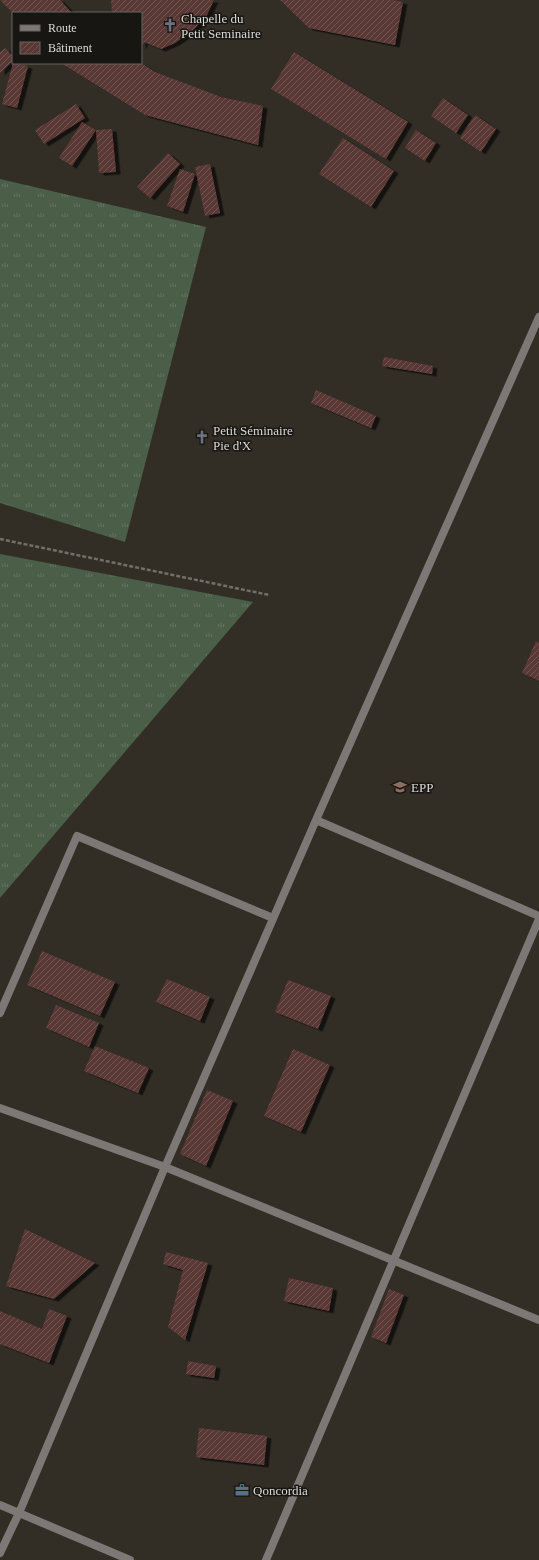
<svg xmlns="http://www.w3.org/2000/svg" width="539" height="1560" viewBox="0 0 539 1560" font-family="'Times New Roman',serif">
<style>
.grass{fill:url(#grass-tufts)}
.building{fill:url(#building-hatch);filter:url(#shadow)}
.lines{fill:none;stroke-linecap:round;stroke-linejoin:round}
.path{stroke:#726e68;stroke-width:2.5;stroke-dasharray:4 2;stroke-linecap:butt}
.lane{stroke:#7d7776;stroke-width:8}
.street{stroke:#7d7776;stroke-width:8}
.labels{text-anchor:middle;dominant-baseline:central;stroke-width:3;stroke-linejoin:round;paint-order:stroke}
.poi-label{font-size:13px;fill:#dddad5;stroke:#181613;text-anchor:start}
</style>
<defs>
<pattern id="grass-tufts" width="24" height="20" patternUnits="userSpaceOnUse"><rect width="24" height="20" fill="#4a5e48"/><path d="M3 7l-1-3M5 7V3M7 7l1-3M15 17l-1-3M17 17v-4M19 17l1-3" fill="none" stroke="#647462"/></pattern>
<pattern id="building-hatch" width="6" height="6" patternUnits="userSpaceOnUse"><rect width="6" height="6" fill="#5a3834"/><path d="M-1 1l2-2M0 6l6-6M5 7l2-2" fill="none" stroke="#715450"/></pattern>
<filter id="shadow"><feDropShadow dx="4.5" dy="2.5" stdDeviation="0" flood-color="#0009"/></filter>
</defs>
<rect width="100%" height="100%" fill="#322e26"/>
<path class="grass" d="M0 179 206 227 125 542 0 503Z
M0 554 253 602 0 898Z"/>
<path class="building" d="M0 0H60L72 13H13Z
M111 0H214L206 17 191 32 175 43 161 49 144 42 141 47V13H112Z
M280 0H393L403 2 395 45 309 28Z
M5 48 13 56V61L0 73V52Z
M294 52 408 122 386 159 271 89Z
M13 63 28 66 17 108 2 104Z
M61 63H141L155 72 221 97 263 106 258 145 145 115Z
M443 98 468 115 456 133 431 116Z
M76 104 85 118 44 144 35 130Z
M475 115 496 129 481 152 460 138Z
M82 122 96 130 72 166 59 158Z
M112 129 116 172 99 173 96 130Z
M416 130 436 143 425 161 405 148Z
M343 138 394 171 371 207 319 174Z
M168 153 180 164 150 198 137 187Z
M210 164 220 213 205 216 195 167Z
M180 169 195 174 183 212 167 206Z
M384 357 433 366 432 374 382 366Z
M316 390 376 416 371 428 311 403Z
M536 641 539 643V681L522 673Z
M42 951 115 982 100 1016 27 985Z
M167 979 210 997 200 1021 156 1002Z
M288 980 331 996 318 1029 275 1012Z
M56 1005 99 1023 89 1047 46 1028Z
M95 1046 149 1068 138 1093 84 1071Z
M293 1049 330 1065 301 1132 264 1116Z
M207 1090 233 1101 206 1166 180 1154Z
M25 1229 95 1263 54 1299 6 1286Z
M166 1252 208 1263 185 1340 168 1327 183 1270 163 1264Z
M289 1278 333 1288 329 1311 284 1301Z
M389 1289 404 1295 386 1343 371 1337Z
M49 1309 67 1316 49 1363 0 1344V1311L42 1329Z
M188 1361 216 1366 214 1378 186 1374Z
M199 1428 267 1436 264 1465 196 1457Z"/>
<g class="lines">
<path class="path" d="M0 539 269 595"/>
<path class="lane" d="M0 1013 77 836 273 918"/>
<path class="street" d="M316 820 539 916
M0 1108 165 1167 539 1320
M0 1505 130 1560
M0 1553 19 1513 165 1167 316 820 539 317
M266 1560 539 919"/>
</g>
<defs>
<g id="church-bare" transform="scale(1.08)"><path d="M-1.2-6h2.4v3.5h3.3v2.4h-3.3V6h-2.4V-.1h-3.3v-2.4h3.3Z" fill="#6b7280" stroke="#181613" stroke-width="2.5" paint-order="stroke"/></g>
<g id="school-bare" transform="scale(1.08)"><path d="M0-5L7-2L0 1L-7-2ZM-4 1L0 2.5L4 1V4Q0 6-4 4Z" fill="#8d6e63" stroke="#181613" stroke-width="2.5" paint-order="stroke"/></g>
<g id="office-bare" transform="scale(1.08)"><path d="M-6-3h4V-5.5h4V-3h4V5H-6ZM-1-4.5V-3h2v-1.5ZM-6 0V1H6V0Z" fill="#5c6f8a" stroke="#181613" stroke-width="2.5" paint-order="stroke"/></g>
</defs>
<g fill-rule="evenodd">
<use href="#church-bare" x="170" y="25"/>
<use href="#church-bare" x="202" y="437"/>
<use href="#school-bare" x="400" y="787"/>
<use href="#office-bare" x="242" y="1490"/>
</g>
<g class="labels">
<g class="poi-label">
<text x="181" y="18">Chapelle du<tspan x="181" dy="15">Petit Seminaire</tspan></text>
<text x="213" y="430">Petit Séminaire<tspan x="213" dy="15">Pie d'X</tspan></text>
<text x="411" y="787">EPP</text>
<text x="253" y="1490">Qoncordia</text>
</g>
</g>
<rect x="12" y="12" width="130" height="52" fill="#181613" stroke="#676461"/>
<rect x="20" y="25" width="20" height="6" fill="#7d7776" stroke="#676461"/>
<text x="48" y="32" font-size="12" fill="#dddad5">Route</text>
<rect x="20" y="42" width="20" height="12" fill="url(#building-hatch)" stroke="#676461"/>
<text x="48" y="52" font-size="12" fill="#dddad5">Bâtiment</text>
</svg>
